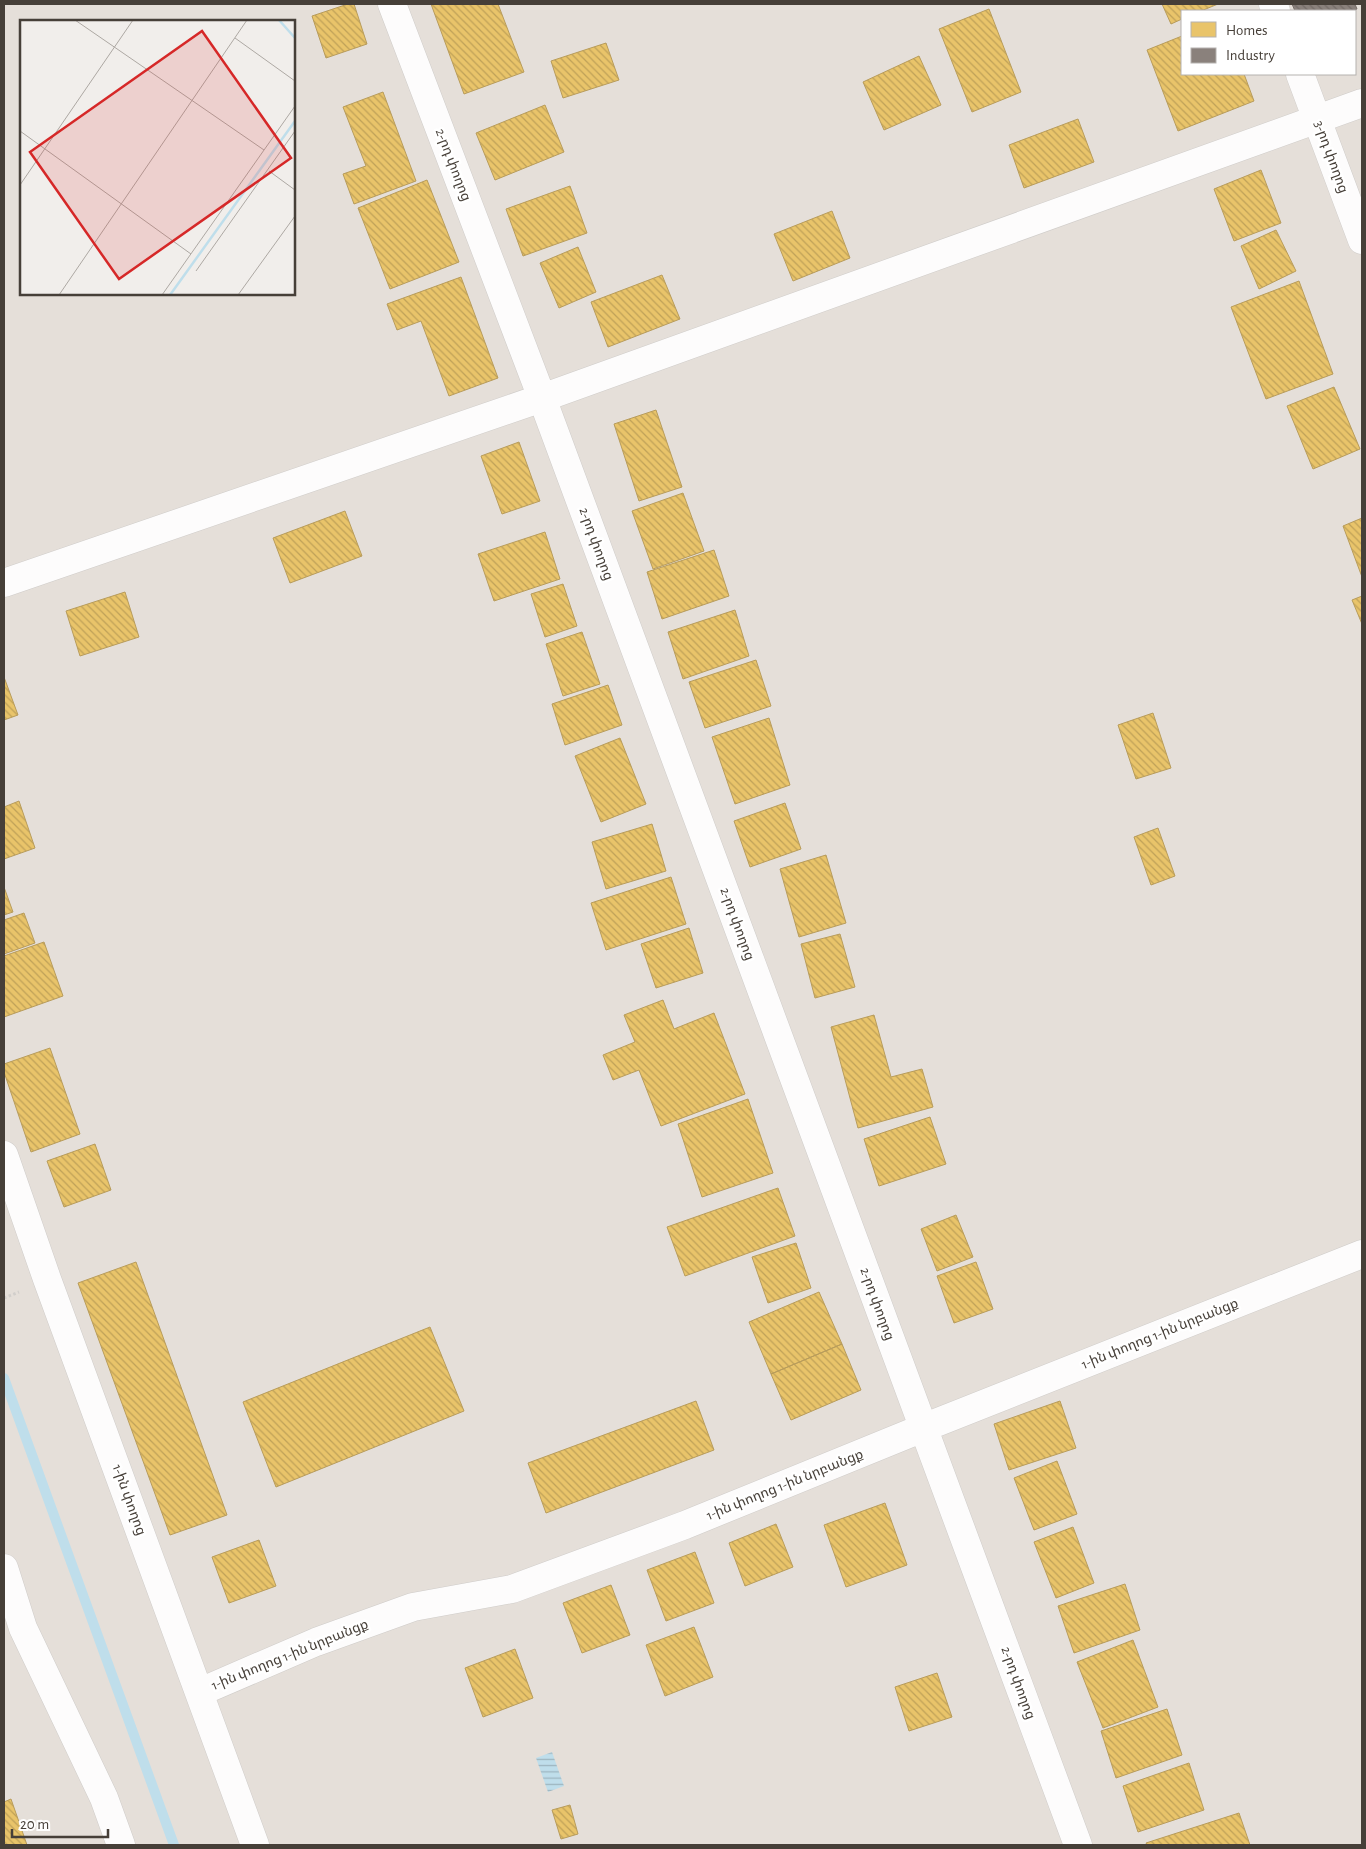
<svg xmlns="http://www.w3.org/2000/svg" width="1366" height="1849" viewBox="0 0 1366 1849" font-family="'Alegreya Sans','Noto Sans Armenian',sans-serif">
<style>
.residential{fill:#e5dfd9;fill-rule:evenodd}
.water{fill:url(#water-rules)}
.homes{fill:url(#homes-back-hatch);stroke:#b89c5b}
.industry{fill:url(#industry-back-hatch);stroke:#766d68}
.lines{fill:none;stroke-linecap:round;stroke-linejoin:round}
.stream{stroke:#bfdeeb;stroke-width:10}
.street-casing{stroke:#cfccc9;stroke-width:29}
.path{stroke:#d1cecb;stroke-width:3;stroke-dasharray:2.5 2.5;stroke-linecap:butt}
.street{stroke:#fdfcfc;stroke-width:28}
.labels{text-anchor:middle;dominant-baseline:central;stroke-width:5;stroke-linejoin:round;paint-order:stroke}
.street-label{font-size:14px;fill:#463f38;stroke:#fff}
.inset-river{fill:none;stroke:#bfdeeb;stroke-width:2.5}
.inset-road{fill:none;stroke:#ada8a3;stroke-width:1}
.view{fill:#d62828;fill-opacity:0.15;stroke:#d62828;stroke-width:2.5}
.inset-edge{fill:none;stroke:#463f38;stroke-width:2.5}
</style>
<defs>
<pattern id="water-rules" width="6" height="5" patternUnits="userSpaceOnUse" patternTransform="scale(1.25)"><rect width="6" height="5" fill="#bfdeeb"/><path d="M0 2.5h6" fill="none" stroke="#9db5bf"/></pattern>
<pattern id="homes-back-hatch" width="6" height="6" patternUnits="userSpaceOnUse" patternTransform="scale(1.25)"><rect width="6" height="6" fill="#e9c46a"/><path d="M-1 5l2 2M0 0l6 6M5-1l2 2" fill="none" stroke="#bfa158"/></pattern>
<pattern id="industry-back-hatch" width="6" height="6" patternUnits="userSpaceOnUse" patternTransform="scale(1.25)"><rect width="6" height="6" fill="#8a817c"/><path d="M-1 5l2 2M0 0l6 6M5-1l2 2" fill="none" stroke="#736b67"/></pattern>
</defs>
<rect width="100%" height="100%" fill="#f1eeeb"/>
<path class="residential" d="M4 4H1362V1845H4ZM1182 11H1355V74H1182ZM21 21H294V294H21Z"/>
<path class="water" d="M552 1752 564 1786 548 1792 536 1758Z"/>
<path class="homes" d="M348 4H354L367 44 326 58 312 16Z
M431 4H498L524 72 464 94Z
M1162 4H1218L1201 11H1182V19L1171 24Z
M989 9 1021 92 972 112 939 29Z
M1182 36V74H1244L1254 101 1178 131 1147 50Z
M606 43 619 80 563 98 551 61Z
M919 56 941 105 884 130 863 82Z
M383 92 416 181 354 204 343 174 366 166 343 107Z
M545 105 564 152 495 180 476 133Z
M1078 119 1094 162 1024 188 1009 145Z
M1261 170 1281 223 1234 241 1214 189Z
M427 180 459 262 390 289 358 208Z
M570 186 587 233 523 256 506 209Z
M832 211 850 258 793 281 774 234Z
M1276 230 1296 271 1259 289 1241 246Z
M578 247 596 292 559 308 540 263Z
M662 275 680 319 608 347 591 302Z
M461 277 498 378 449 396 421 321 397 330 387 304Z
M1299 281 1333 374 1266 399 1231 307Z
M1334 387 1360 449 1313 469 1287 406Z
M656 410 682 487 639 501 614 424Z
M519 442 540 501 502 514 481 456Z
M683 493 704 551 653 569 632 511Z
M345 511 362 556 290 583 273 538Z
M1362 518V577L1343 526Z
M545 532 560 579 494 601 478 554Z
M714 550 729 596 662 619 647 572Z
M563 584 577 626 545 637 531 594Z
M125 592 139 637 80 656 66 611Z
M1362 596V624L1352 600Z
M735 610 749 656 683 679 668 632Z
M582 632 600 684 563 696 546 644Z
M756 660 771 706 705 728 689 682Z
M4 677 18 715 4 720Z
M608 685 622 725 565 745 552 704Z
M1153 713 1171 768 1136 779 1118 725Z
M769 718 790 785 735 804 712 737Z
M620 738 646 804 601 822 575 756Z
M19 801 35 848 4 859V807Z
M785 803 801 849 750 867 734 821Z
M652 824 666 871 606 889 592 842Z
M1158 828 1175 876 1151 885 1134 837Z
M826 855 846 923 799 937 780 869Z
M671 877 686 924 606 950 591 903Z
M4 887 13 912 4 915Z
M24 913 35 943 4 954V920Z
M689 928 703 973 656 988 641 944Z
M840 934 855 987 815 998 801 944Z
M44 942 63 996 4 1017V956Z
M663 1000 674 1029 714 1013 745 1094 661 1126 639 1070 613 1080 603 1055 635 1042 624 1015Z
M874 1015 891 1077 922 1069 933 1107 858 1128 831 1027Z
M50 1048 80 1134 31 1152 4 1072V1064Z
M748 1099 773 1173 702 1197 678 1124Z
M930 1117 946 1164 879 1186 864 1139Z
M95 1144 111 1190 64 1207 47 1161Z
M778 1188 795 1236 685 1276 667 1227Z
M956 1215 973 1257 937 1271 921 1229Z
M796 1243 811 1288 768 1303 752 1257Z
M136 1262 227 1515 170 1535 78 1283Z
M976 1262 993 1309 954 1323 937 1276Z
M819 1292 842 1344 771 1374 749 1322Z
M430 1327 464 1411 276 1487 243 1402Z
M842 1344 861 1390 791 1420 771 1374Z
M696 1401 714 1450 546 1513 528 1463Z
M1060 1401 1076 1448 1009 1470 994 1424Z
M1057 1461 1077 1514 1034 1530 1014 1478Z
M885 1503 907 1565 846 1587 824 1525Z
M776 1524 793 1567 745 1586 729 1543Z
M1073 1527 1094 1583 1056 1598 1034 1542Z
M259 1540 276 1586 229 1603 212 1557Z
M695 1552 714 1603 666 1621 647 1570Z
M1125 1584 1140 1630 1074 1653 1058 1606Z
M611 1585 630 1635 582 1653 563 1603Z
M694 1627 713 1677 665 1696 646 1645Z
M1133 1640 1158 1707 1103 1728 1077 1662Z
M515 1649 533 1698 483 1717 465 1668Z
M937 1673 952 1717 909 1731 895 1687Z
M1167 1709 1182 1755 1116 1778 1101 1731Z
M1189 1763 1204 1810 1138 1832 1123 1786Z
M11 1799 27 1845H4V1802Z
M570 1805 578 1834 561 1839 552 1810Z
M1239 1813 1250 1845H1147L1146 1843Z"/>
<path class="industry" d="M1292 4H1355L1357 9 1351 11H1295Z"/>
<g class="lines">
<path class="stream" d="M4 1378 174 1845"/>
<g class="street-casing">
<path id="street" d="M392 4 542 398 1078 1845
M1273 4 1276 11
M1300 74 1362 240
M4 583 542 398 1362 103
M4 1155 47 1279 255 1845
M4 1568 23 1628 104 1798 121 1845
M200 1692 316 1642 413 1607 512 1589 685 1525 923 1428 1362 1254"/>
</g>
<path class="path" d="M4 1298 19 1292"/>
<use href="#street" class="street"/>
</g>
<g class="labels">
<g class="street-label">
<text transform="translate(1331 157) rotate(70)">3-րդ փողոց</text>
<text transform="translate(453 165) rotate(69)">2-րդ փողոց</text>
<text transform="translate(596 544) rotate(70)">2-րդ փողոց</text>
<text transform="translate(737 924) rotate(70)">2-րդ փողոց</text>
<text transform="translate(877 1304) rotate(70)">2-րդ փողոց</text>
<text transform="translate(1160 1334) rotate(-22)">1-ին փողոց 1-ին նրբանցք</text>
<text transform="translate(785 1485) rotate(-22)">1-ին փողոց 1-ին նրբանցք</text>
<text transform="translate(129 1500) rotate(70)">1-ին փողոց</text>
<text transform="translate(290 1655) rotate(-22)">1-ին փողոց 1-ին նրբանցք</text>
<text transform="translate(1018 1683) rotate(70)">2-րդ փողոց</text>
</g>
</g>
<g transform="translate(20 20)">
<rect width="275" height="275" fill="#f1eeeb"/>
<path class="inset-river" d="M259 0 275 18M150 275 275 101"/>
<path class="inset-road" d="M55 0 244 130M215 18 275 61M0 111 171 234M249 151 275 170M0 165 113 0M176 251 275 111M39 275 227 0M142 275 275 86M218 275 275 196"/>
<path class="view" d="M182 11 271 138 99 259 10 132Z"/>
<rect width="275" height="275" class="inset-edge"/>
</g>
<rect width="1366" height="1849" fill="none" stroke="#463f38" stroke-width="10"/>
<rect x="1181" y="10" width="175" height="65" fill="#ffffff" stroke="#b5b2af"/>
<rect x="1191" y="22" width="25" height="15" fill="#e9c46a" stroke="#b5b2af"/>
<text x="1226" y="35" font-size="15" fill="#463f38">Homes</text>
<rect x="1191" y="48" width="25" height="15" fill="#8a817c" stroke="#b5b2af"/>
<text x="1226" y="60" font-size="15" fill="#463f38">Industry</text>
<path d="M12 1829v8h96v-8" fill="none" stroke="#463f38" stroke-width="2.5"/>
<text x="20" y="1829" font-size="15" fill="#463f38" stroke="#ffffff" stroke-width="4" paint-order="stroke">20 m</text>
</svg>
